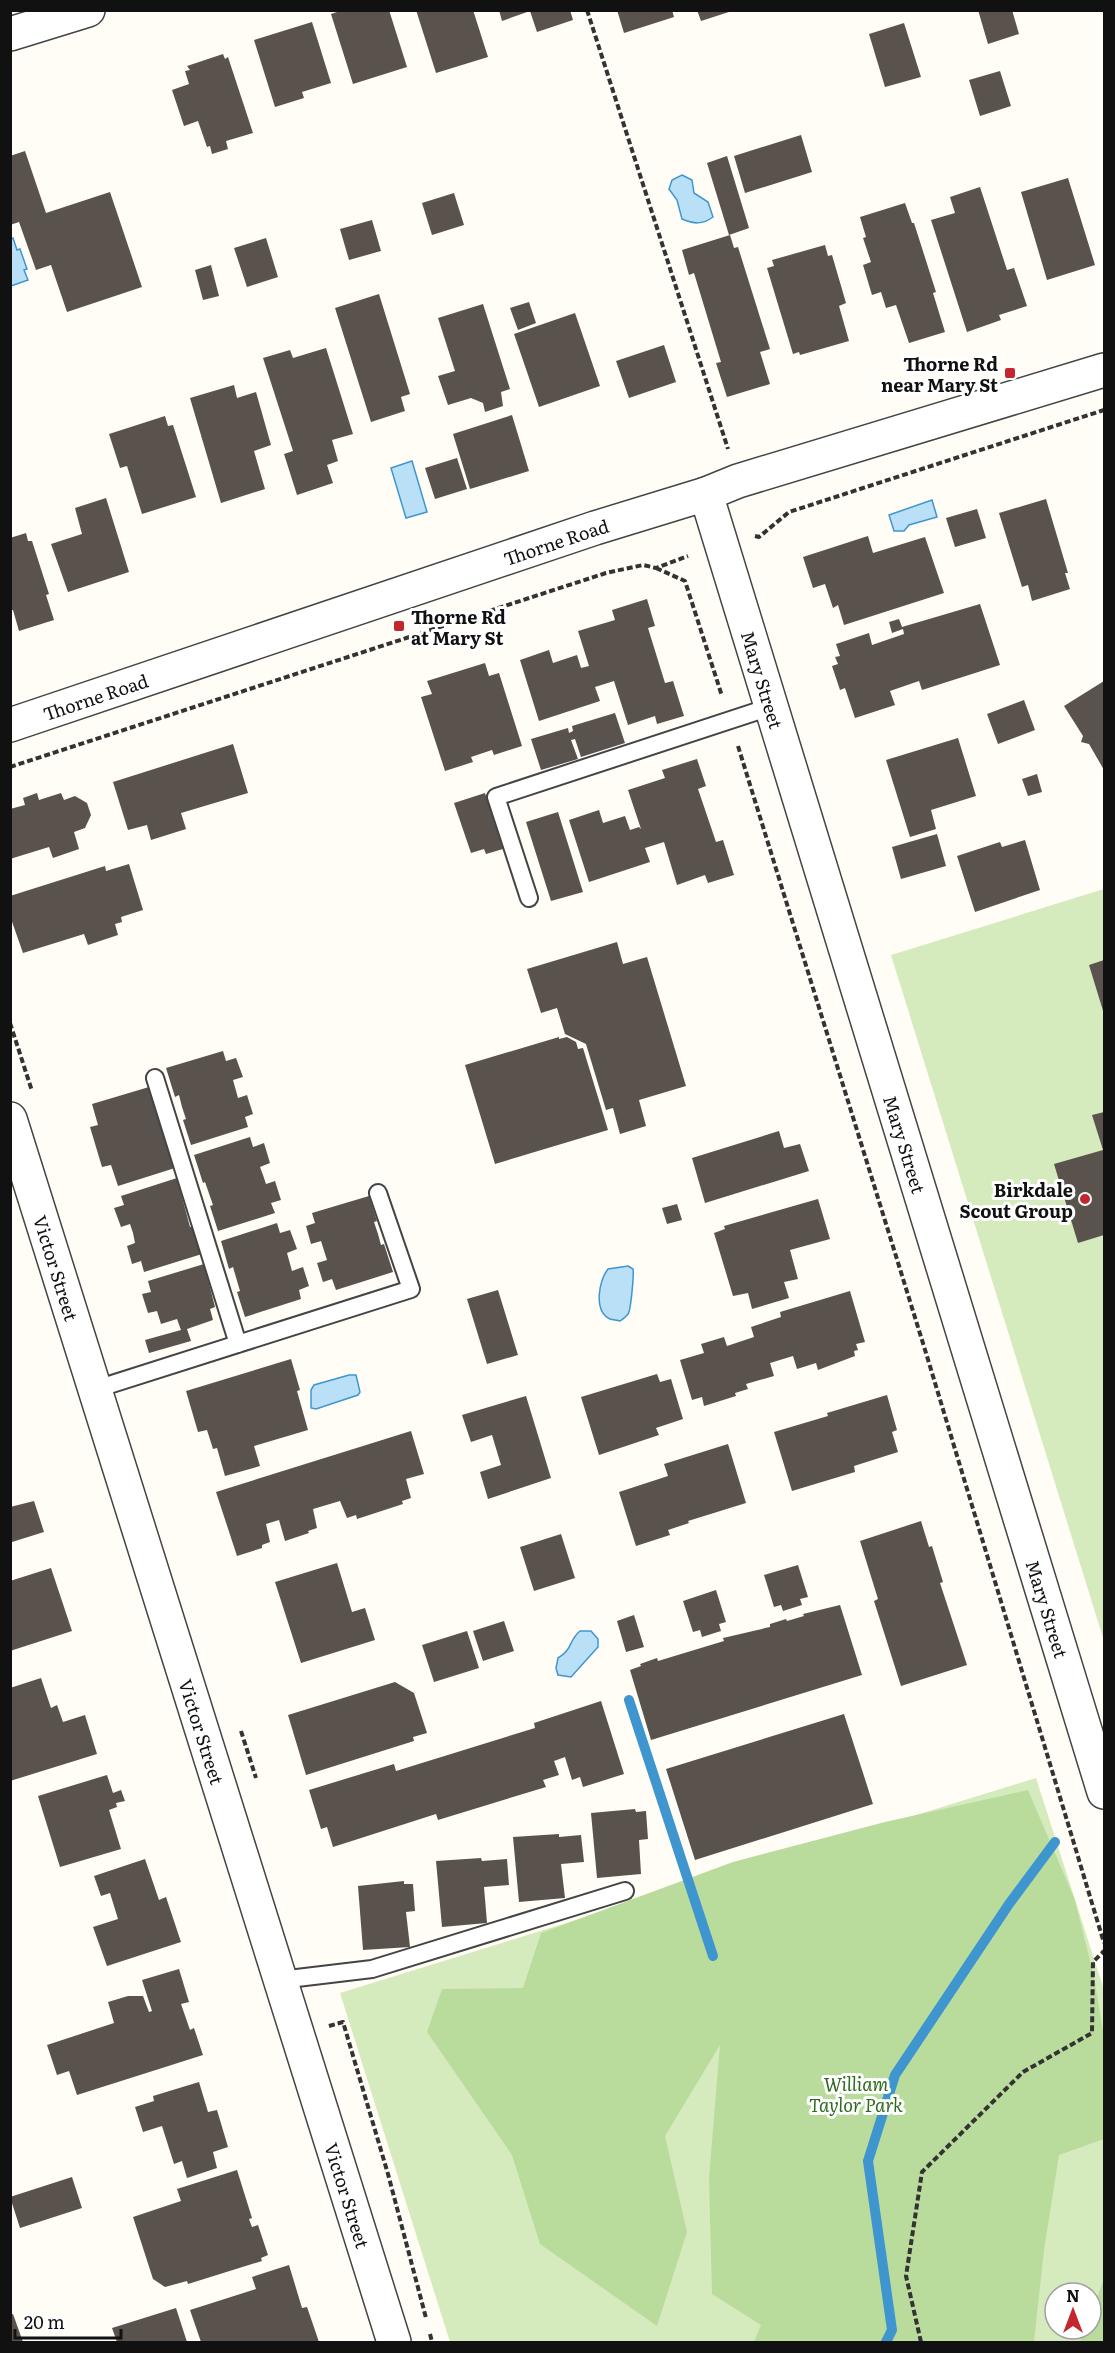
<svg xmlns="http://www.w3.org/2000/svg" width="1115" height="2353" viewBox="0 0 1115 2353" font-family="Literata,serif">
<style>
.green{fill:#d5ebbd;fill-rule:evenodd}
.forest{fill:#b9dc9c}
.water{fill:#b9e0f7;stroke:#3f96cf;stroke-width:1.5}
.lines{fill:none;stroke-linecap:round;stroke-linejoin:round}
.stream{stroke:#3f96cf;stroke-width:10}
.building{fill:#5a524d}
.lane-casing{stroke:#444;stroke-width:20}
.street-casing{stroke:#444;stroke-width:36}
.path{stroke:#333;stroke-width:4;stroke-dasharray:6 3;stroke-linecap:butt}
.lane{stroke:#fff;stroke-width:16}
.street{stroke:#fff;stroke-width:33}
.poi-dot{fill:#c4262e;stroke:#fff;stroke-width:2}
.labels{text-anchor:middle;dominant-baseline:central;stroke-width:6;stroke-linejoin:round;paint-order:stroke}
.poi-label{font-size:18px;font-weight:bold;fill:#111;stroke:#fff;text-anchor:end}
.street-label{font-size:18px;fill:#111;stroke:#fff}
.park-label{font-size:18px;font-style:italic;fill:#2f6b1f;stroke:#fff}
</style>
<rect width="100%" height="100%" fill="#fffdf5"/>
<path class="green" d="M1104 889V1641L891 955Z
M1036 1778 1104 1990V2342H450L340 1993ZM1055 2293H1091V2329H1055Z"/>
<path class="forest" d="M1028 1790 1075 1900 1094 1977 1104 2037V2139L1059 2155 1044 2250 1034 2342H754L761 2325 712 2294 709 2178 720 2045 665 2136 687 2232 657 2326 540 2244 512 2155 427 2032 442 1989 523 1988 541 1933 733 1862 885 1822Z
M1104 2279V2342H1080L1085 2329H1091V2314Z"/>
<path class="water" d="M682 175 692 180 694 193 708 202 713 217C702 225 694 224 682 219L677 200 669 189 672 180Z
M13 238 17 250 20 249 27 269 24 270 28 280 11 286V239Z
M412 461 427 512 406 518 391 468Z
M932 500 937 517 909 525 904 531H894L889 515Z
M628 1266 633 1269C634 1274 631 1310 628 1314 626 1317 623 1319 620 1321 617 1320 613 1320 610 1319 593 1311 599 1280 608 1269Z
M349 1375H356L360 1392 358 1395 316 1409 311 1408V1390L314 1385Z
M580 1631H591L598 1639V1647L571 1677 558 1675 556 1668 558 1658C573 1649 569 1640 580 1631Z"/>
<g class="lines">
<path class="stream" d="M629 1700 713 1956
M886 2342 892 2330 868 2161 895 2075 1009 1904 1055 1842"/>
</g>
<path class="building" d="M343 10H389L407 67 353 84 331 14Z
M416 10H473L488 57 436 73Z
M499 10H570L573 20 537 32 530 11 502 21Z
M617 10H672L674 17 624 33Z
M697 10H731L732 11 701 21Z
M978 10H1012L1019 34 988 44Z
M312 22 331 83 302 92 304 98 275 107 254 40Z
M904 23 921 77 885 87 869 34Z
M223 54 225 59 228 57 253 133 226 141 228 149 212 154 210 146 207 147 198 121 184 126 172 90 189 84 185 71 190 70 187 66Z
M1000 71 1011 106 980 116 969 80Z
M801 135 812 172 745 193 734 156Z
M25 151 46 213 110 192 142 287 67 312 51 265 36 270 19 222 10 225V156Z
M727 156 749 228 729 235 707 163Z
M1068 178 1095 265 1047 280 1021 192Z
M980 187 1007 270 1014 268 1027 306 999 315 1001 320 967 332 931 220 955 213 950 197Z
M454 193 464 225 432 235 422 203Z
M905 203 912 223H914L936 292 933 293 945 332 909 343 896 305 886 308 881 292 872 295 863 265 871 262 863 238 866 237 860 217Z
M372 220 381 251 349 260 340 229Z
M730 235 734 248 738 247 770 349 760 352 770 384 727 397 716 363 721 362 694 273 689 275 682 250Z
M266 238 278 277 247 287 234 248Z
M825 245 828 256 832 255 846 303 839 306 849 341 800 355 799 352 793 354 767 268 774 266 772 260Z
M211 265 219 296 203 300 195 270Z
M379 294 410 394 401 397 405 411 371 422 335 308Z
M529 302 536 323 518 330 510 308Z
M483 304 510 389 501 392 503 406 485 412 483 403 471 398 448 405 438 376 455 371 438 318Z
M575 313 600 386 539 407 514 334Z
M664 345 676 382 629 398 616 361Z
M326 348 353 434 332 440 338 461 327 465 333 483 297 495 284 454 293 451 263 358 290 350 293 358Z
M234 385 237 398 256 392 271 445 254 451 265 489 221 503 190 398Z
M512 415 529 471 470 489 453 434Z
M165 416 168 426 173 425 196 497 142 514 127 466 120 468 109 434Z
M457 458 467 489 435 499 425 468Z
M106 498 129 572 68 592 51 544 82 534 75 508Z
M1046 499 1068 573H1065L1070 589 1032 601 1028 585 1022 587 999 513Z
M977 509 986 538 955 547 946 518Z
M26 533 28 541H32L49 594 46 595 54 620 19 631 13 610H10V538Z
M868 536 873 553 925 537 944 593 844 625 838 605 833 608 825 584 813 588 803 557Z
M647 599 655 626 648 628 665 683 673 681 684 716 657 724 655 716 628 725 614 681 595 687 600 701 539 721 520 660 549 650 553 663 577 655 581 668 589 666 578 631 615 620 612 610Z
M980 604 1000 665 922 690 919 681 890 691 895 705 855 718 845 688 840 690 832 666 838 664 835 657 840 656 836 644 869 633 872 645 904 634 903 629 892 633 889 622 899 619 902 627Z
M485 663 489 676 499 673 522 746 494 755 492 750 471 757 473 762 445 771 421 697 432 694 427 681Z
M1104 681V770L1089 744 1081 742 1083 736 1064 706Z
M1024 700 1035 730 998 744 987 714Z
M615 713 625 743 581 757 575 739 571 740 578 759 541 770 531 739 568 728 569 733 573 731 572 726Z
M958 738 976 796 931 810 936 829 910 837 886 760Z
M233 744 248 793 181 813 186 829 151 840 147 825 128 830 113 782Z
M697 759 706 786 698 789 716 842 723 840 734 875 708 883 705 875 677 885 664 842 645 848 650 862 589 882 569 820 599 810 603 823 625 816 630 830 639 827 641 829 628 790 665 778 662 770Z
M1037 774 1042 792 1028 796 1022 779Z
M37 793 39 800 61 793 64 800 75 796 87 803 91 815 85 828 74 832 79 849 53 858 49 847 10 859V809L25 805 23 798Z
M485 793 503 849 486 854 484 849 471 853 454 803Z
M558 812 583 892 551 901 526 822Z
M937 834 946 866 901 879 892 847Z
M1025 840 1040 890 975 912 957 856 1000 842 1002 847Z
M129 864 143 910 121 917 122 922 115 924 118 935 88 945 84 934 23 953 10 916V896L105 866 106 871Z
M617 942 623 964 647 957 686 1086 639 1100 646 1126 620 1134 613 1108 606 1110 586 1044 565 1034 557 1008 541 1013 527 969Z
M1104 960V1014L1089 965Z
M559 1037V1039L567 1037 576 1042 578 1049 583 1048 608 1130 495 1164 465 1065Z
M223 1051 226 1061 236 1058 243 1077 233 1080 238 1098 247 1095 253 1114 245 1117 248 1127 191 1145 183 1120 186 1119 182 1107 179 1095 175 1097 166 1068Z
M149 1087 175 1168 118 1186 111 1165 102 1167 90 1127 98 1125 92 1104Z
M1104 1112V1235L1078 1243 1054 1164 1103 1150 1092 1115Z
M779 1131 784 1148 800 1144 809 1171 705 1203 692 1158Z
M250 1137 253 1147 264 1143 270 1163 260 1167 263 1175 266 1184 275 1181 281 1200 271 1203 275 1213 218 1231 210 1206 213 1205 205 1182 203 1183 194 1155Z
M177 1178 190 1227 193 1226 202 1254 144 1272 141 1261 132 1264 127 1246 135 1243 133 1233 130 1224 121 1227 114 1208 124 1205 121 1196Z
M369 1196 377 1221 374 1222 378 1234 381 1245 384 1244 393 1272 336 1290 332 1279 323 1282 317 1263 327 1260 321 1241 311 1244 306 1226 315 1223 312 1213Z
M818 1199 830 1239 790 1250 798 1279 784 1282 789 1298 752 1309 748 1293 733 1296 714 1233 725 1229 724 1226Z
M677 1204 682 1220 667 1224 662 1208Z
M277 1223 280 1233 290 1230 297 1249 287 1253 292 1271 303 1267 309 1286 299 1290 301 1299 245 1317 237 1292 240 1291 233 1267 229 1269 221 1241Z
M204 1264 215 1307 210 1309 213 1320 187 1329 191 1341 149 1353 145 1340 181 1330 177 1319 161 1324 157 1311 148 1313 142 1294 151 1292 148 1281Z
M498 1290 518 1355 487 1364 467 1299Z
M850 1291 865 1342 856 1344 858 1350 854 1351 855 1356 818 1370 816 1363 797 1369 793 1356 770 1363 774 1376 746 1384 748 1389 735 1393 736 1396 704 1406 702 1397 692 1400 680 1360 704 1353 701 1344 724 1337 727 1346 754 1337 751 1327 781 1317 780 1312Z
M291 1359 300 1390 297 1391 308 1430 254 1446 260 1466 225 1476 217 1448 213 1449 207 1430 198 1432 186 1391Z
M657 1374 660 1382 671 1379 683 1419 656 1428 659 1435 599 1455 581 1397Z
M887 1395 897 1430 892 1432 898 1452 854 1466 855 1472 792 1491 774 1432 828 1416 827 1413Z
M526 1396 551 1478 488 1499 480 1472 501 1465 492 1435 471 1442 462 1415Z
M411 1431 424 1474 406 1479 411 1498 402 1501 403 1504 357 1519 356 1515 347 1518 340 1501 313 1509 317 1528 308 1531 309 1533 285 1541 279 1520 266 1524 270 1542 262 1545V1548L237 1556 216 1492Z
M728 1444 746 1503 688 1521 689 1523 668 1530 670 1535 636 1546 619 1492 668 1476 664 1464Z
M34 1501 44 1532 12 1542 10 1507Z
M921 1521 929 1547 932 1546 943 1582 940 1583 967 1665 901 1686 874 1601 878 1599 860 1541Z
M561 1534 575 1578 534 1591 520 1547Z
M337 1563 352 1612 365 1608 375 1640 301 1663 275 1582Z
M798 1565 808 1597 800 1599 802 1605 783 1611 781 1605 774 1607 764 1575Z
M51 1568 72 1631 10 1651V1581Z
M716 1590 726 1622 719 1624 721 1631 702 1637 700 1630 693 1632 683 1601Z
M840 1605 862 1675 651 1740 630 1670 641 1666 640 1664 657 1658 658 1661 724 1641 723 1638 770 1627V1624L786 1619 787 1621 804 1616 803 1614Z
M634 1615 644 1647 626 1652 617 1621Z
M504 1621 514 1651 483 1661 473 1631Z
M467 1631 479 1668 434 1682 422 1645Z
M41 1678 51 1708 57 1705 63 1722 85 1715 97 1754 10 1781V1688Z
M395 1682 414 1693 427 1733 413 1737 414 1741 306 1775 288 1715Z
M601 1701 624 1774 583 1787 580 1777 572 1780 565 1757 554 1761 559 1775 543 1780 546 1787 438 1820 436 1814 333 1847 327 1827 321 1829 309 1790 394 1764 396 1771 535 1728 534 1723Z
M844 1714 873 1804 695 1860 666 1769Z
M107 1775 113 1793 121 1790 125 1801 116 1803 117 1807 109 1810 121 1849 60 1867 38 1796Z
M635 1809 636 1812 646 1811 648 1839 639 1840 641 1874 597 1878 591 1813Z
M559 1834V1837L581 1835 584 1862 561 1864 565 1898 519 1902 513 1837Z
M481 1858 482 1861 507 1859 509 1885 484 1887 487 1923 442 1927 436 1861Z
M145 1859 159 1900 166 1897 181 1942 107 1966 93 1927 118 1919 110 1893 101 1896 94 1876Z
M404 1881V1884H413L415 1911 406 1912 410 1947 363 1950 358 1886Z
M179 1969 189 2002 181 2004 190 2030 194 2028 203 2055 77 2095 69 2071 57 2075 47 2045 114 2023 108 2002 128 1996H143L149 2012 152 2011 142 1980Z
M199 2082 208 2112 217 2110 228 2147 213 2152 217 2168 187 2178 182 2161 174 2164 162 2126 143 2132 135 2107 154 2101 153 2096Z
M237 2170 252 2218 249 2219 252 2227 258 2225 268 2255 261 2258 262 2261 188 2284 187 2281 165 2287 153 2279 133 2217 181 2201 177 2189Z
M72 2177 82 2208 20 2228 10 2197Z
M289 2265 302 2308 307 2307 319 2342H201L190 2310 256 2289 252 2277Z
M176 2308 187 2342H117L112 2328Z
M13 2314 23 2342H10V2315Z"/>
<g class="lines">
<g class="lane-casing">
<path id="lane" d="M529 898 496 797 770 707
M155 1078 238 1344
M96 1389 411 1289 378 1193
M280 1980 372 1969 625 1891"/>
</g>
<g class="street-casing">
<g id="street">
<path d="M10 34 88 10"/>
<path id="s1" d="M706 494 1104 1792"/>
<path id="s2" d="M10 725 595 528 706 494 738 481 1104 370"/>
<path id="s3" d="M10 1119 394 2342"/>
</g>
</g>
<path class="path" d="M587 10 728 449
M755 536 759 537 789 512 1104 410
M656 568 685 581 722 696
M738 746 926 1353 1104 1943
M10 767 606 573 643 565 656 568 688 556
M10 1023 32 1091
M241 1731 256 1778
M329 2026 343 2022 388 2174 426 2318
M430 2334 432 2342
M921 2342 906 2276 922 2172 1023 2072 1092 2033 1093 1962 1104 1951"/>
<use href="#lane" class="lane"/>
<use href="#street" class="street"/>
</g>
<g class="poi-dot">
<rect x="1004" y="367" width="12" height="12" rx="3"/>
<rect x="393" y="620" width="12" height="12" rx="3"/>
<circle cx="1085" cy="1199" r="6"/>
</g>
<g class="labels">
<g class="poi-label">
<text x="998" y="363">Thorne Rd<tspan x="998" dy="21">near Mary St</tspan></text>
<text x="411" y="616" text-anchor="start">Thorne Rd<tspan x="411" dy="21">at Mary St</tspan></text>
<text x="1073" y="1189">Birkdale<tspan x="1073" dy="21">Scout Group</tspan></text>
</g>
<g class="street-label">
<text stroke="none"><textPath href="#s2" startOffset="576">Thorne Road</textPath></text>
<text stroke="none"><textPath href="#s1" startOffset="194">Mary Street</textPath></text>
<text stroke="none"><textPath href="#s2" startOffset="90">Thorne Road</textPath></text>
<text stroke="none"><textPath href="#s1" startOffset="680">Mary Street</textPath></text>
<text stroke="none"><textPath href="#s3" startOffset="156">Victor Street</textPath></text>
<text stroke="none"><textPath href="#s1" startOffset="1166">Mary Street</textPath></text>
<text stroke="none"><textPath href="#s3" startOffset="642">Victor Street</textPath></text>
<text stroke="none"><textPath href="#s3" startOffset="1128">Victor Street</textPath></text>
</g>
<g class="park-label">
<text x="856" y="2083">William<tspan x="856" dy="21">Taylor Park</tspan></text>
</g>
</g>
<rect width="1115" height="2353" fill="none" stroke="#111111" stroke-width="24"/>
<g transform="translate(1073 2311)"><circle r="28" fill="#ffffff" stroke="#a0a0a0" stroke-width="1.5"/>
<path d="M0-4.5L10 22L0 15L-10 22Z" fill="#c4262e"/>
<text y="-9" font-size="16" font-weight="bold" text-anchor="middle" fill="#111111">N</text>
</g>
<path d="M15 2329v9h106v-9" fill="none" stroke="#111111" stroke-width="3"/>
<text x="24" y="2329" font-size="18" fill="#111111" stroke="#ffffff" stroke-width="4.5" paint-order="stroke">20 m</text>
</svg>
